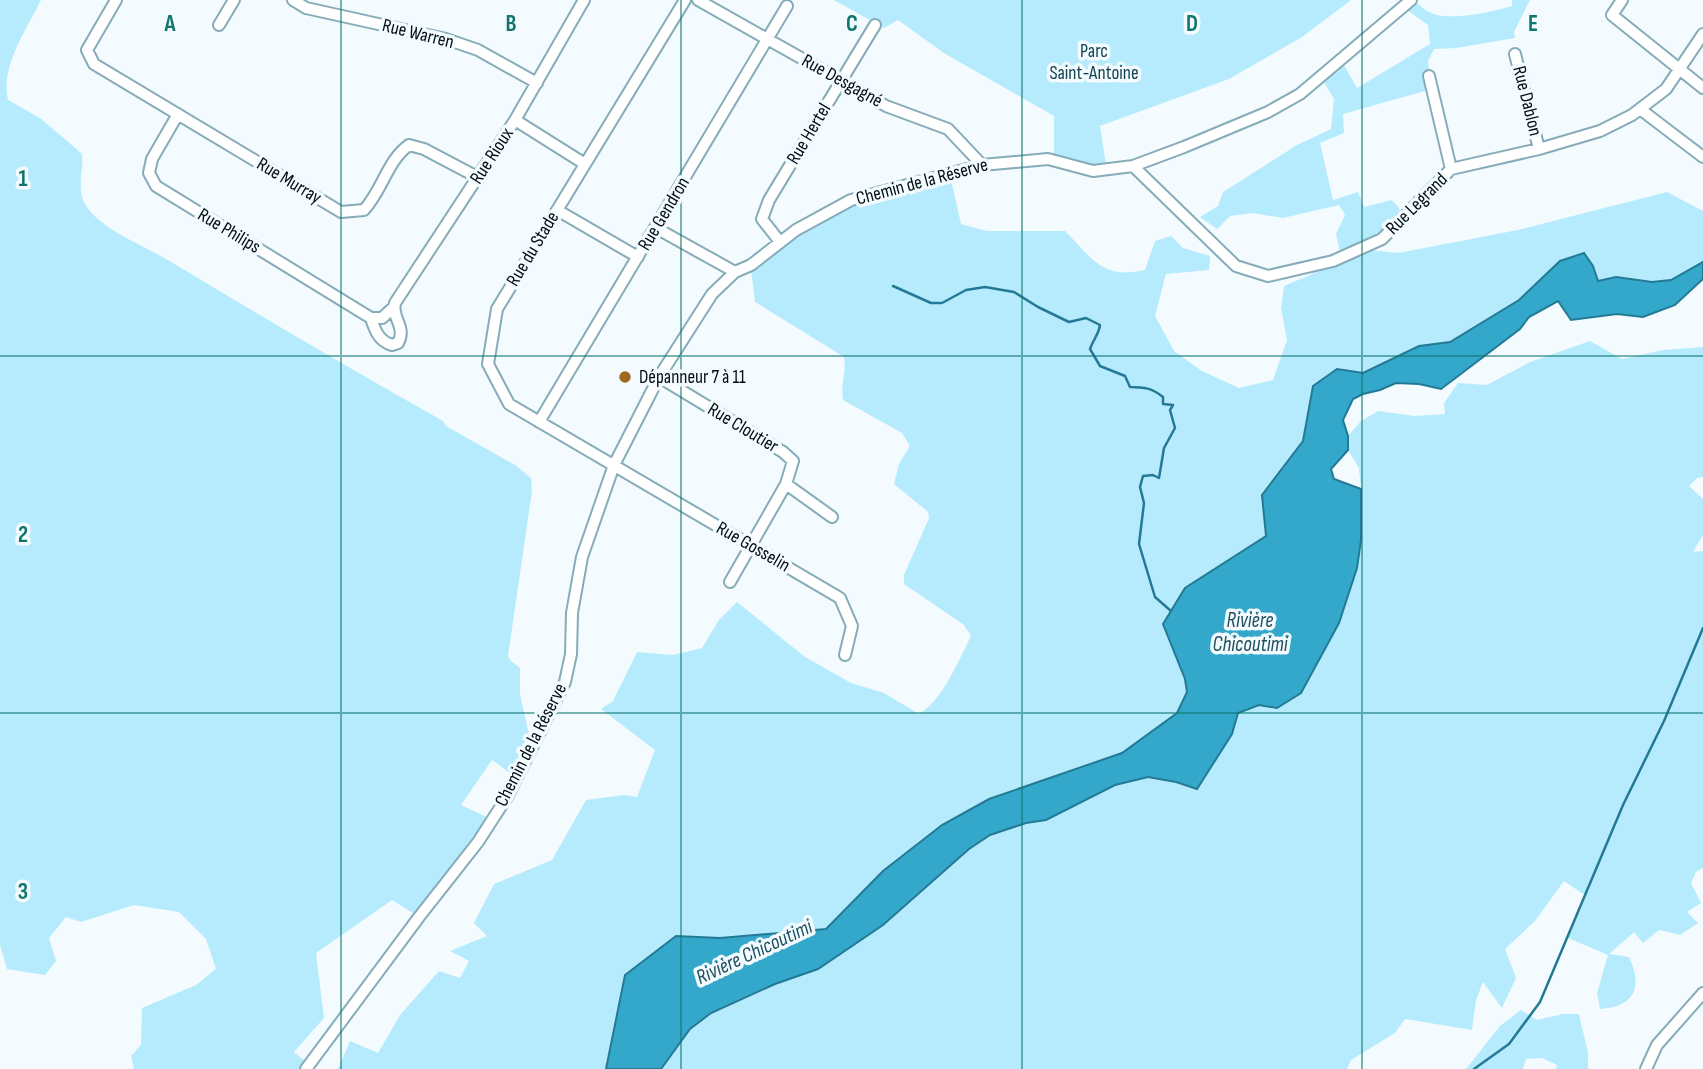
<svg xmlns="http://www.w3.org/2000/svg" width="1703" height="1069" viewBox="0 0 1703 1069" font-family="'Sofia Sans Condensed',sans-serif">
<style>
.green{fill:#b6ebfe}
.water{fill:#33a8cb;stroke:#247a94;stroke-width:2}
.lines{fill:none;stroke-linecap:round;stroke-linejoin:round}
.stream{stroke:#247a94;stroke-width:2.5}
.minor-casing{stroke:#86acb9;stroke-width:14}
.minor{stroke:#fff;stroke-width:10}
.grid{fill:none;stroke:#0f766e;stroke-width:2;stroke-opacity:0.55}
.poi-dot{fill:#9d6b20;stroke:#f3fbfe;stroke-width:2.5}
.labels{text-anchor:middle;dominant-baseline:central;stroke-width:7;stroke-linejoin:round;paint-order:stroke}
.street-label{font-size:19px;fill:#020e13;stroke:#f3fbfe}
.park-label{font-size:19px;fill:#114251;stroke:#f3fbfe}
.poi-label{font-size:19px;fill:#020e13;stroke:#f3fbfe;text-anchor:start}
.water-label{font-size:21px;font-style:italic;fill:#204f5e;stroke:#f3fbfe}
.grid-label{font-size:23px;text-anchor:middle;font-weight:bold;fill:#0f766e;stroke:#f3fbfe;stroke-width:7;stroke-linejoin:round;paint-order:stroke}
</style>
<rect width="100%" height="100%" fill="#f3fbfe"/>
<path class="green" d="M0 0H41C27 29 0 66 8 100L40 118 81 153C86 164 75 187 85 204 99 229 143 245 168 260 259 315 350 369 443 421L446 426 515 465 531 478 532 491 508 656 511 661 520 668V694L532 748 517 778 492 760 461 805 493 820 419 917 392 900 316 953 324 1018 294 1052 315 1069H134L131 1056 141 1045 142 1008 196 985 216 969 206 939 179 912 134 905 81 922 66 917 49 938 56 961 45 975 7 969 0 945Z
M834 0H1351L1302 37 1229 79 1100 126 1107 171 1054 162V116L944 53 898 20 884 28Z
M1414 0C1418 4 1423 8 1427 11 1447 23 1491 12 1512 6V0H1530L1514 32 1515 38 1456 48 1434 49 1428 61 1432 89 1343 114 1344 133 1320 143 1333 200 1358 192 1364 207 1392 200 1399 208 1401 220 1382 239 1341 257 1336 234 1345 215 1339 205 1283 218 1253 213 1230 216 1217 229 1200 217 1218 206 1223 192 1297 145 1331 129 1334 99 1321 77 1341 60 1357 88 1430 44 1428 25 1403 7Z
M949 171 961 224 987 231H1065C1092 258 1102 280 1145 270L1155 241 1171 236 1183 248 1210 256 1209 270 1166 274 1155 316 1174 351 1202 371 1239 388 1273 380 1287 340 1281 308 1284 286 1369 250 1398 253 1518 230 1667 192 1703 211V262L1671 280 1652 282 1616 277 1598 281 1560 261 1519 300 1450 342 1419 346 1363 373 1337 369 1313 386 1303 441 1262 495 1266 536 1185 588 1163 624 1185 679 1186 692 1177 713 1122 753 989 798 941 825 883 871 826 929 720 938 676 936 615 1020 606 1069H338L350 1041 378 1053 400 1015 439 971 460 978 469 961 450 951 487 936 474 923 494 884 552 860 586 800 624 795 637 797 655 750 601 709 613 701 637 652 673 655 702 648 719 620 737 602 805 657 851 683 884 693 919 714C942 701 959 660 971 636L964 625 904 584V575L929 518 928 512 894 484 899 464 910 446 902 433 843 400C840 385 847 372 844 357L755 302 750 262 851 200Z
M1590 341 1622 359 1664 350 1703 347V477L1697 478 1689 486 1703 499V535L1693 552 1703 551V868L1696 872 1691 883 1701 903 1687 912 1698 923 1680 935 1659 930 1643 943 1634 932 1609 954 1629 957C1643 987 1635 1007 1600 1009L1597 993 1608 955 1568 938 1586 896 1564 881 1535 921 1505 949 1516 978 1502 1008 1483 982 1476 1000 1472 1030 1405 1019 1395 1033 1351 1060 1347 1069H662L690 1029 711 1013 775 984 818 969 883 925 969 849 990 835 1026 823 1046 820 1115 785 1148 777 1176 782 1197 789 1232 734 1238 712 1259 705 1278 708 1361 540V489L1359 468 1348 450V436L1361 421 1378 411 1415 416 1445 414 1444 403 1458 383 1487 385 1530 362Z
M1521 1010 1537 1020 1563 1014H1579L1588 1053V1069H1556L1557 1065 1542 1058 1526 1059 1523 1069H1466L1500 1026Z"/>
<path class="water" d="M1584 253 1593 266 1598 281 1616 277 1652 282 1671 280 1703 262V279L1675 305 1643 317 1617 314 1571 320 1558 301 1529 317 1520 329 1441 389 1419 384 1396 383 1380 390 1363 394 1353 399 1343 420 1348 436V450L1331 469 1334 479 1361 489V540L1357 568 1339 623 1301 693 1277 708 1259 705 1238 713 1232 734 1197 789 1176 782 1148 777 1115 785 1046 820 1026 823 990 835 969 849 883 925 818 969 775 984 711 1013 690 1029 661 1069H606L625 975 676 936 720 938 826 929 883 871 942 825 989 799 1122 753 1177 713 1187 692 1185 679 1163 624 1185 588 1266 536 1262 495 1303 441 1313 386 1337 369 1363 373 1419 346 1450 342 1519 300 1560 261Z"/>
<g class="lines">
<path class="stream" d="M893 286 931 303H942L966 290 985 287 1014 292 1038 307 1069 322 1086 318 1100 325C1099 334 1093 340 1090 349L1100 366 1125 376 1130 387C1144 387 1152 388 1163 397V404L1173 405 1170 410 1175 428 1164 448 1159 478 1153 475 1143 476 1140 487 1144 503 1139 544 1155 597 1171 611
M1474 1069 1509 1044 1540 1002 1623 805 1664 721 1703 628"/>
<g class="minor-casing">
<path id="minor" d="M116 0 87 50 94 64 341 212 364 210C383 189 387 161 409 145L424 149 479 178
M293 0 306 8 446 39 478 50 537 83
M685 0 497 309 488 364 509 404 840 598 852 626 845 655
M698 0 886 106 948 129 982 165
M1622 0 1612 15 1703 88
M219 25 234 0
M1515 54 1539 149
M1429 76 1451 169
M1640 109 1703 157
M178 114 152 159 149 173 156 186 371 318H382L394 307
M515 120 585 164
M1133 166 1236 266 1268 276 1333 261 1382 239 1451 169 1539 149 1600 131 1632 115 1666 89 1703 34
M557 210 638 257
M656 228 735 272
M780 242 762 219 769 200 875 25
M371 318C375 331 379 341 392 345L398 343C407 327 391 318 395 303L515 120 584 0
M659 377 783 452 793 461 786 484 730 582
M539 422 787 6
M786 484 832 517
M306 1069 419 917 478 842 507 797 565 682 571 654 572 613 582 557 614 465 659 377 712 294 735 272 751 265 796 230 851 200 982 165 1048 159 1093 171 1133 166 1184 147 1268 112 1300 94 1411 0
M1646 1069 1657 1045 1703 993"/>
</g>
<use href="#minor" class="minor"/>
</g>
<path class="grid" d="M341 0V1069M681 0V1069M1022 0V1069M1362 0V1069M0 356H1703M0 713H1703"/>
<circle class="poi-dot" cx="625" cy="377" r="7"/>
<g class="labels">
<g class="street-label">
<text transform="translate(418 34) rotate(14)">Rue Warren</text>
<text transform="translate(842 81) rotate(29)">Rue Desgagné</text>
<text transform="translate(1527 101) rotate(76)">Rue Dablon</text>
<text transform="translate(809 134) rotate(-59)">Rue Hertel</text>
<text transform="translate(492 156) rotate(-57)">Rue Rioux</text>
<text transform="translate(289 181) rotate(31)">Rue Murray</text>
<text transform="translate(922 182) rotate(-15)">Chemin de la Réserve</text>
<text transform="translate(1417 204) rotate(-45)">Rue Legrand</text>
<text transform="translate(664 214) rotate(-59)">Rue Gendron</text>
<text transform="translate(229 231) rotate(31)">Rue Philips</text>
<text transform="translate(533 249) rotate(-59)">Rue du Stade</text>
<text transform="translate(743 428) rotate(31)">Rue Cloutier</text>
<text transform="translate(753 547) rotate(30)">Rue Gosselin</text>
<text transform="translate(531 745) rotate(-63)">Chemin de la Réserve</text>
</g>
<g class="park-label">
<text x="1094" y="51">Parc<tspan x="1094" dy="22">Saint-Antoine</tspan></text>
</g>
<g class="poi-label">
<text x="639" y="377">Dépanneur 7 à 11</text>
</g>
<g class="water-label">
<text x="1250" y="620">Rivière<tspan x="1250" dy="24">Chicoutimi</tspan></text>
<text transform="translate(754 952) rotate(-25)">Rivière Chicoutimi</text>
</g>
</g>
<g class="grid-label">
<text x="170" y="31">A</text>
<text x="511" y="31">B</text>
<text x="852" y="31">C</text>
<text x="1192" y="31">D</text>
<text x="1533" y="31">E</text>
<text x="23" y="186">1</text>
<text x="23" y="542">2</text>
<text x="23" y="899">3</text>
</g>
</svg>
